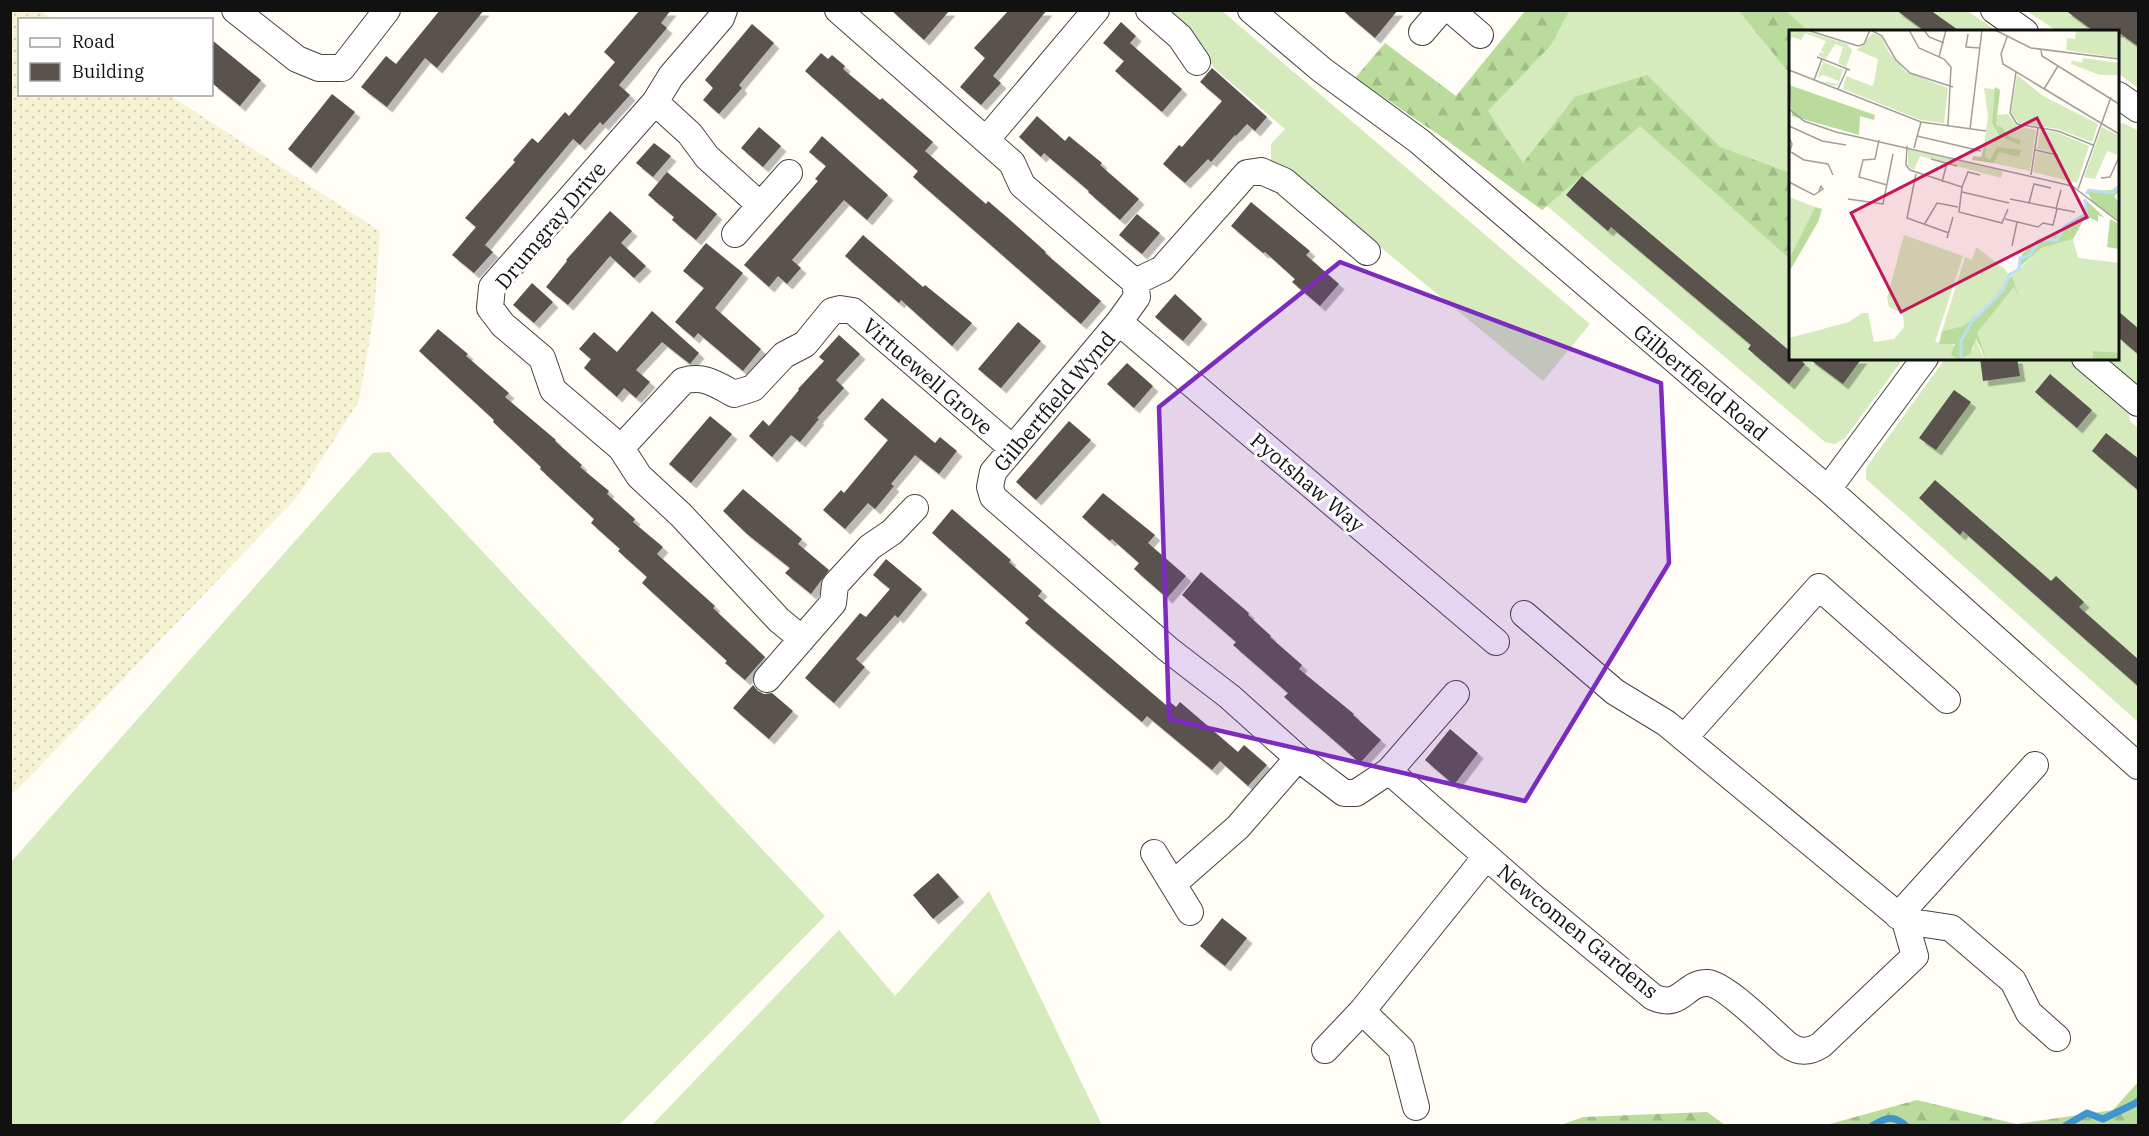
<svg xmlns="http://www.w3.org/2000/svg" width="2149" height="1136" viewBox="0 0 2149 1136" font-family="'IBM Plex Serif',serif">
<style>
.farmland{fill:url(#farmland-dots)}
.grass{fill:#d5ebbd}
.forest{fill:url(#forest-firs)}
.lines{fill:none;stroke-linecap:round;stroke-linejoin:round}
.stream{stroke:#3f96cf;stroke-width:7}
.building{fill:#5a524d;filter:url(#shadow)}
.minor-casing{stroke:#444;stroke-width:28}
.minor{stroke:#fff;stroke-width:26}
.marked{fill:#7b2cbf;fill-opacity:0.2;stroke:#7b2cbf;stroke-width:4.5;stroke-linejoin:round}
.labels{text-anchor:middle;dominant-baseline:central;stroke-width:6;stroke-linejoin:round;paint-order:stroke}
.street-label{font-size:21px;fill:#111;stroke:#fff}
.inset-river{fill:none;stroke:#b9e0f7;stroke-width:3}
.inset-road{fill:none;stroke:#a09f9a;stroke-width:1.5}
.view{fill:#c2185b;fill-opacity:0.15;stroke:#c2185b;stroke-width:3}
.inset-edge{fill:none;stroke:#111;stroke-width:3}
</style>
<defs>
<pattern id="farmland-dots" width="8" height="8" patternUnits="userSpaceOnUse" patternTransform="scale(1.5)"><rect width="8" height="8" fill="#f6f3d4"/><path d="M2 2h.1M6 6h.1" fill="none" stroke="#d2cfb5" stroke-width="1.8" stroke-linecap="round"/></pattern>
<pattern id="forest-firs" width="22" height="20" patternUnits="userSpaceOnUse" patternTransform="scale(1.5)"><rect width="22" height="20" fill="#b9dc9c"/><path d="M5 1l3.5 6h-7zM16 11l3.5 6h-7z" fill="#9ebc85"/></pattern>
<filter id="shadow"><feDropShadow dx="5.5" dy="5.5" stdDeviation="0" flood-color="#0004"/></filter>
</defs>
<rect width="100%" height="100%" fill="#fffdf5"/>
<path class="farmland" d="M39 10 53 19 20 20V94L169 95 380 231 374 314 359 401 298 496 18 789 11 794 10 11Z"/>
<path class="grass" d="M1966 10 1997 31 1790 32V358L1903 359 1845 438 1835 444 1825 442 1547 206 1542 210 1445 139 1540 11Z
M1165 11H1222L1590 324 1543 381 1289 172 1271 161V144L1285 129 1215 69 1209 60 1196 49Z
M2027 11H2138V88L2118 73V32L2057 31Z
M2122 123 2138 130V387L2104 359 2118 358V125Z
M1945 359H2068L2128 408 2130 421 2138 428V722L1866 479V470L1868 465Z
M389 452 825 916 619 1125H11V862L373 453Z
M989 891 1102 1125H652L839 930 895 996Z"/>
<path class="forest" d="M1525 11H1569L1551 45 1488 111 1523 163 1575 97 1647 75 1720 147 1790 173V259L1640 126 1542 210 1445 139 1355 78 1385 43 1456 96Z
M1739 11H1786L1808 31 1790 32V74Z
M2138 1082V1125H1826L1917 1100 2016 1124 2113 1110Z
M1707 1112 1725 1125H1561L1583 1117Z"/>
<g class="lines">
<path class="stream" d="M1872 1126C1885 1118 1894 1114 1906 1126
M2065 1126 2087 1113 2103 1119 2138 1102"/>
</g>
<path class="building" d="M440 10H484L437 68 425 58 387 107 361 87 386 56 396 64Z
M640 10H671L661 23 667 28 619 85 630 95 603 125 600 122 580 145 573 139 485 245 493 252 474 273 452 255 476 227 465 218 515 162 513 160 532 138 538 143 565 112 569 116 615 62 604 52Z
M891 10H950L924 40Z
M1009 10H1047L993 76 1001 83 981 105 960 87 985 58 974 48Z
M1342 10H1398L1375 38Z
M1896 10H1930L1961 32H1926Z
M2065 10H2139V47L2118 32H2095Z
M1121 22 1136 36 1130 43 1182 89 1162 112 1115 71 1124 61 1103 43Z
M752 24 774 43 739 85 742 88 719 114 703 100 713 88 705 80Z
M212 40 261 80 240 106 212 83Z
M821 53 828 59 832 55 845 66 843 69 880 100 882 98 933 142 925 151 986 204 988 201 1009 219 1046 252 1045 253 1101 301 1081 324 913 177 918 171 805 71Z
M1212 68 1267 117 1255 131 1247 124 1236 136 1235 135 1211 162 1208 159 1185 183 1163 164 1179 145 1182 147 1222 101 1200 82Z
M332 94 355 112 311 168 288 149Z
M1037 116 1065 141 1069 136 1102 163 1100 165 1139 199 1120 220 1088 192 1089 191 1044 153 1041 157 1019 137Z
M759 127 781 146 763 167 741 148Z
M822 136 888 195 867 220 844 200 792 260 801 268 787 284 778 276 769 287 744 265 818 181 815 179 826 166 809 152Z
M654 143 671 156 653 177 636 163Z
M667 172 717 214 696 240 672 220 674 217 648 195Z
M1582 176 1791 352V358H1798L1805 364 1789 384 1748 349 1751 345 1611 227 1608 231 1566 195Z
M1251 202 1310 251 1306 255 1339 284 1320 306 1292 282 1295 279 1265 252 1263 253 1231 226Z
M610 211 632 231 621 243 646 266 634 278 610 256 568 305 546 287 567 261 566 260Z
M1137 214 1160 233 1142 254 1119 235Z
M863 235 923 287 925 285 972 323 952 346 901 300 899 303 845 256Z
M706 243 743 273 715 308 761 349 743 371 698 333 694 338 675 322 704 288 683 271Z
M532 283 553 302 534 323 513 305Z
M1175 294 1202 319 1183 341 1155 317Z
M652 311 699 353 690 364 662 342 636 370 650 382 636 398 624 388 617 397 584 368 591 359 579 349 594 332 617 352Z
M2118 311 2139 329V355L2118 337Z
M1018 322 1041 341 1001 388 978 369Z
M438 329 468 354 466 356 472 361 509 393 505 397 556 440 555 441 582 465 580 467 609 491 607 494 635 519 633 522 663 547 657 554 715 606 713 608 765 657 745 680 725 663 727 661 642 583 647 577 618 551 620 549 591 523 594 519 540 469 541 467 493 422 494 420 419 351Z
M839 335 860 354 836 380 844 388 817 418 819 419 800 442 791 435 772 457 749 436 763 420 769 426 799 390 798 389 824 361 819 357Z
M1808 358H1862L1843 384Z
M1980 358H2017L2020 376 1983 381Z
M1127 363 1153 386 1134 408 1107 384Z
M2050 374 2092 410 2077 428 2035 392Z
M1954 390 1971 402 1936 450 1919 438Z
M882 398 935 443 940 437 957 451 939 474 915 455 891 484 894 486 875 509 868 503 845 529 823 510 841 490 844 493 888 440 864 419Z
M710 416 732 434 691 483 669 464Z
M1069 421 1091 440 1036 500 1016 482Z
M2106 433 2139 459V491L2092 451Z
M1935 480 2051 581 2056 576 2084 602 2079 607 2139 660V687L1963 531 1960 535 1919 498Z
M743 489 802 539 798 544 829 570 811 594 785 573 790 568 747 534 723 511Z
M1103 493 1155 535 1148 543 1186 576 1167 598 1134 569 1139 563 1112 539 1110 541 1082 517Z
M952 509 1011 560 1009 562 1042 591 1038 596 1166 705 1169 701 1176 707 1180 702 1238 752 1244 745 1267 765 1248 786 1220 761 1212 770 1147 716 1142 722 1025 623 1029 619 932 533Z
M886 559 922 589 898 618 895 615 856 659 865 667 834 703 805 678 860 613 866 617 890 589 873 575Z
M1201 572 1249 613 1248 615 1271 636 1270 637 1302 665 1299 669 1354 714 1353 715 1381 740 1360 763 1284 697 1288 693 1233 645 1236 642 1182 595Z
M753 685 758 691 764 694 772 693 793 711 769 739 733 708Z
M1450 729 1478 753 1454 785 1425 760Z
M938 873 959 897 933 919 913 895Z
M1222 918 1247 938 1225 966 1200 946Z"/>
<g class="lines">
<g class="minor-casing">
<path id="minor" d="M235 10 297 59 319 68H342L387 10
M724 10 721 18 671 76 655 102 492 287 490 308 503 325 542 358 553 390 621 448 639 476 681 515 779 620 802 639
M838 10 1012 163 1022 185 1135 282 1137 297 1119 322 993 472 990 487 993 497 1169 650 1230 697 1298 758 1344 793H1356L1389 771 1456 694
M1149 10 1180 37 1197 62
M1251 10 1322 70 1419 141 1709 389 1828 489 2138 766
M1451 10 1480 35
M1994 10 2025 32
M1422 32 1441 10
M2118 95 2138 109
M655 102 690 134 707 157 759 204
M986 140 1096 10
M735 234 789 173
M1135 282 1162 269 1247 173 1261 171 1284 181 1367 252
M1119 322 1496 642
M2085 358 2138 403
M621 448 683 381C704 375 716 384 734 394L753 388 784 355 805 344 832 311 840 309 853 311 1012 448
M1828 489 1925 358
M1524 614 1615 692 1666 723 1905 921 1951 928 2013 981 2029 1013 2057 1038
M767 679 833 603 835 585 870 547 892 532 915 508
M1684 738 1819 587 1947 700
M1389 771 1535 899 1653 997C1682 1010 1684 982 1708 983 1725 984 1773 1032 1788 1045 1799 1053 1810 1052 1821 1045L1915 956 1905 921
M1154 853 1190 912
M1173 884 1238 827 1298 758
M1898 916 2035 765
M1362 1011 1401 1049 1416 1107
M1325 1050 1362 1011 1486 857"/>
</g>
<use href="#minor" class="minor"/>
</g>
<path class="marked" d="M1340 262 1661 383 1669 563 1525 801 1169 719 1159 407Z"/>
<g class="labels">
<g class="street-label">
<text transform="translate(550 225) rotate(-50)">Drumgray Drive</text>
<text transform="translate(928 376) rotate(41)">Virtuewell Grove</text>
<text transform="translate(1701 382) rotate(40)">Gilbertfield Road</text>
<text transform="translate(1054 401) rotate(-50)">Gilbertfield Wynd</text>
<text transform="translate(1308 482) rotate(40)">Pyotshaw Way</text>
<text transform="translate(1578 931) rotate(39)">Newcomen Gardens</text>
</g>
</g>
<g transform="translate(1789 30)">
<rect width="330" height="330" fill="#fffdf5"/>
<path d="M0 0H13L58 14 63 20 57 37 49 33 54 17 46 14 37 29 30 26 31 22 36 24 32 20 37 11 16 3 12 10 3 7 0 14ZM84 3 92 7 101 24 117 42 159 58 155 93 132 90 54 59 57 46 83 56 85 53 89 29 68 20ZM294 28 330 33V45H311L282 34 283 30 293 33ZM34 32 54 40 49 55 45 56 32 51 48 54 50 51 34 45 28 48ZM228 45 254 66 309 94 303 112 269 99 230 93 222 84ZM195 58 211 60 208 85 219 84 228 96 247 100 241 141 193 131 199 86ZM313 97 330 106V122L329 125 318 121 306 149 295 147ZM251 100 267 102 300 116 288 153 244 142 247 122 270 124 248 119ZM119 119 214 141 212 148 131 126 125 140 119 136ZM0 167 26 177 0 229ZM115 205 174 226 146 312 164 313 165 317 184 320 186 308 195 329 188 303 225 257 232 273 223 245 253 218 284 209 289 228 330 233V330H0V308L60 292 73 283H79L85 312 105 309 115 297 114 284 100 277 98 268ZM187 217 216 239 220 246 216 256 202 273 174 296 153 301 176 227 183 230Z" fill="#d5ebbd"/>
<path d="M0 55 86 85 85 90 71 86 70 105 3 86ZM206 57 211 60 207 95 214 98 217 105 231 110V115L211 106 203 93ZM198 107 196 127 201 130 208 117 232 120 230 127 210 122 205 133 183 130 184 126 192 127ZM330 154V162L325 166 330 173V191L303 171 298 161 323 160ZM298 171 316 188 309 185V192L302 188 294 191 284 209 253 218 228 239 233 224 248 210 264 205 294 186ZM26 177 33 179 29 192 0 242V229ZM321 189 330 194V219L318 217ZM223 245 232 273 225 257 188 303 197 328 187 309 181 324 169 329 162 325 166 314H150L153 301 174 296 202 273ZM304 321 330 323V330H304Z" fill="#b9dc9c"/>
<path d="M287 0H330V28L277 20 278 8 286 9Z" fill="#d5ebbd"/>
<path class="inset-river" d="M297 164 300 160 323 163 330 156M172 330V311L183 291 214 261 220 245 230 239 231 228 240 226 251 210H268L275 197 297 184 296 169"/>
<path class="inset-road" d="M18 0 69 16 75 14 81 0M82 0 93 6 107 30 121 43 164 57M120 0 130 18 155 29 162 37 159 95M135 0 140 7 155 13M206 0 242 18 330 29M179 4 177 17 191 18M218 7 212 24 214 34 330 104M252 20 253 26 330 74M28 27 61 40M150 27 157 0M0 40 132 92 197 101M227 42 221 83 228 94 269 101 304 115M25 50 33 29M49 59 58 39M255 59 269 36M0 79 15 91 47 102 283 156 330 192M0 96 33 111 57 115M181 99 193 0M128 106 192 121M0 107 3 114 0 124M90 110 86 129 74 130 70 147 98 155M118 116 117 135 121 140 173 157 170 182 213 193 219 179M125 118 132 92M246 120 269 125M2 122 15 130 39 134 44 145M142 129 168 136M127 144 118 188 160 203M242 145 249 98M312 148 321 147 330 127M0 152 25 165 34 159 32 156 30 161M153 152 158 133M173 157 179 142 191 145M289 159 322 67M173 162 220 173M59 169 94 174 104 124M221 169 286 182M240 173 245 154 262 158M267 179 272 160M216 189 249 197 254 193 264 195 268 179M135 195 148 173 169 177M158 208 164 187M223 216 228 192"/>
<path class="view" d="M248 88 298 187 112 282 62 183Z"/>
<rect width="330" height="330" class="inset-edge"/>
</g>
<rect width="2149" height="1136" fill="none" stroke="#111111" stroke-width="24"/>
<rect x="18" y="18" width="195" height="78" fill="#ffffff" stroke="#a0a0a0" stroke-width="1.5"/>
<rect x="30" y="38" width="30" height="9" fill="#ffffff" stroke="#a0a0a0" stroke-width="1.5"/>
<text x="72" y="48" font-size="18" fill="#111111">Road</text>
<rect x="30" y="63" width="30" height="18" fill="#5a524d" stroke="#a0a0a0" stroke-width="1.5"/>
<text x="72" y="78" font-size="18" fill="#111111">Building</text>
</svg>
